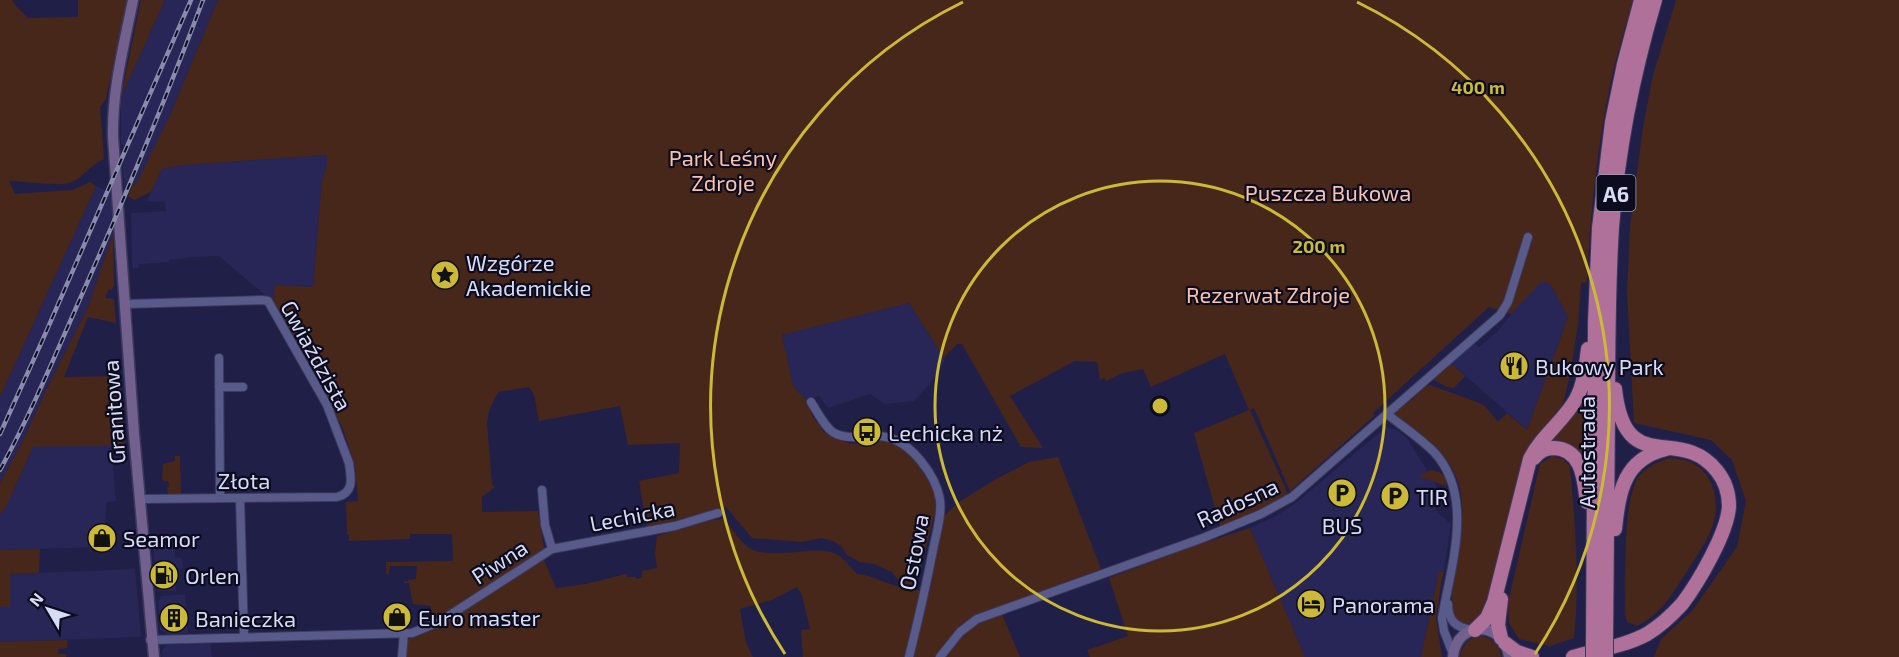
<svg xmlns="http://www.w3.org/2000/svg" width="1899" height="657" viewBox="0 0 1899 657" font-family="'Exo 2',sans-serif">
<style>
.built{fill:#272657}
.green{fill:#48271b}
.lines{fill:none;stroke-linecap:round;stroke-linejoin:round}
.street-casing{stroke:#3c395d;stroke-width:10}
.secondary-casing{stroke:#3c395d;stroke-width:13}
.highway-casing{stroke:#3c395d;stroke-width:16}
.street{stroke:#585b8a;stroke-width:8}
.secondary{stroke:#72618e;stroke-width:10}
.highway{stroke:#af7099;stroke-width:14}
.rail-casing{stroke:#898bac;stroke-width:4.5}
.rail{stroke:#0b0c1e;stroke-width:2;stroke-dasharray:7;stroke-linecap:butt}
.highway-bridge-casing{stroke:#3c395d;stroke-width:16;stroke-linecap:butt}
.highway-bridge{stroke:#af7099;stroke-width:14}
.ring{fill:none;stroke:#ccb938;stroke-width:3}
.labels{text-anchor:middle;dominant-baseline:central;stroke-width:4.5;stroke-linejoin:round;paint-order:stroke}
.shield{fill:#0b0c1e;stroke:#9a9db5;stroke-width:1.5}
.shield-label{font-size:21px;font-weight:bold;fill:#d8dbf6}
.park-label{font-size:22px;fill:#fac1ad;stroke:#0b0c1e}
.poi-label{font-size:22px;fill:#d8dbf6;stroke:#0b0c1e;text-anchor:start}
.street-label{font-size:22px;fill:#d8dbf6;stroke:#0b0c1e}
.centre{fill:#ccb938;stroke:#0b0c1e;stroke-width:3}
.ring-label{font-size:18px;text-anchor:middle;font-weight:bold;fill:#ccb938;stroke:#0b0c1e;stroke-width:4.5;stroke-linejoin:round;paint-order:stroke}
</style>
<rect width="100%" height="100%" fill="#1f1f48"/>
<path class="built" d="M165 0H218L171 113 136 186 128 182 125 189 122 164 129 148 121 144V97Z
M328 155 327 165 322 180 313 287 275 285 273 302 219 256 193 257 169 260V262L139 264 138 268H132L131 215 132 213 166 211 165 202 147 201 162 169 182 165Z
M96 186 110 192 113 217 106 231 111 233 112 232 113 234 87 310 51 380 22 443 0 483V397Z
M1541 280 1551 285 1568 317 1527 430 1451 363 1473 343 1479 347 1497 332 1511 314Z
M909 303 944 358V362L929 385 914 401 885 404 870 394 828 408 819 396 806 400 793 386 782 335Z
M1386 427 1397 430 1407 438 1444 498 1433 503 1437 512 1451 524 1444 571H1439L1421 657H1305L1250 528 1276 516 1297 502Z
M111 444 116 501 106 502 105 547 0 550V515L7 505 33 447Z
M175 545V558H182L183 568 179 569 178 572 176 573V591H159L156 584 153 546Z
M135 569 141 637 0 642V607L10 606V574Z
M185 594 188 633 168 634 160 630 158 602 161 596Z
M211 643 212 657H162V650L166 645Z"/>
<path class="green" d="M0 0H12L16 6 28 18 78 17V0H127L106 99 100 107 104 159C90 165 84 177 72 182 61 187 23 181 9 181L15 194 73 190 90 182 96 186 0 397Z
M141 0H165L121 97Z
M218 0H1633C1626 27 1617 53 1611 81 1597 147 1590 215 1587 282L1581 283 1578 324 1570 376 1562 406 1527 452 1498 572 1492 577 1487 600 1491 601C1488 610 1476 626 1466 625 1437 621 1461 536 1462 517 1463 502 1461 486 1454 472 1441 445 1415 430 1390 414L1409 402 1425 387 1430 385 1477 402 1485 406 1498 422 1507 413 1527 430 1568 317 1551 285 1542 281 1511 314 1489 307 1373 413 1374 416 1290 491 1254 408 1250 410 1289 496 1256 513 1220 526 1194 433 1249 410 1225 354 1151 387 1143 369 1123 373 1106 381 1104 378 1100 380 1097 362 1075 361 1010 396 1043 448 1021 447 962 344H957L944 358 909 303 782 335 793 386 806 400 813 417 824 432 850 444 878 440 892 443 906 452 920 466 929 482 935 496V513L915 589 929 594 944 516 959 502 996 479 1029 462 1058 457 1101 569 999 607 1020 657H803L801 630 810 629 802 595 797 587 772 600 740 609 746 643 753 657H406L408 640 411 636 543 558 556 588 586 584 626 574 627 577H635L637 579 642 577V571L657 568 655 553 657 536 713 520 723 519C735 529 741 547 756 551 781 558 818 545 836 554 844 558 851 568 857 574 874 575 888 586 904 587L892 572 874 564 860 562 847 555 841 546 833 541 821 538 802 542 752 538 726 507 647 528 639 481 679 473 680 443 628 445 620 406 539 421 534 394 529 387 498 392 489 411 487 423 492 485 495 487 482 497V512L538 511 544 549 432 622 431 606 413 604 409 583H404V581L408 582V580L416 579 417 566H390L389 573 386 575V562L453 561 452 534H410V539L349 541V535L347 534 346 502 358 501 355 466 343 429 296 339 273 302 275 285 313 287 322 180 327 165V155L182 165 162 169 151 192 134 200 128 196 133 184 136 185 171 113Z
M1676 0H1899V657H1654L1661 639 1692 611 1737 547 1746 501 1732 460 1711 440 1634 423 1627 294 1630 226 1643 127 1653 75Z
M113 234 114 286 111 290 109 289 105 298 114 299 116 323 88 317 64 377 120 376 125 445 33 447 7 505 0 515V483L22 443 51 380 87 310Z
M1451 363 1465 376 1454 388 1447 387 1434 380 1435 377Z
M1587 384V471L1551 445 1548 437Z
M175 456H180L181 494H168L167 487H169L168 481H164L162 479 163 464 175 461Z
M1552 456 1563 459 1570 466C1575 524 1580 580 1574 638L1550 646 1519 639 1509 623 1508 603 1540 464Z
M1669 458C1675 459 1682 459 1687 461 1715 470 1721 504 1712 527 1707 542 1697 555 1689 568 1675 590 1662 614 1637 626L1627 622 1625 613C1626 581 1622 503 1638 478 1645 467 1658 462 1669 458Z
M1431 470 1439 472 1446 477V486L1418 476Z
M1250 528 1305 657H1090L1087 650 1128 636 1109 578 1191 547Z
M40 549 39 573 10 574V607H0V550Z
M1439 571 1444 572 1442 578 1436 618 1442 657H1421Z
M1480 636C1493 638 1500 645 1501 657H1460C1462 645 1469 638 1480 636Z
M68 640 67 648 58 649V654H66V657H0V642Z"/>
<g class="lines">
<g class="street-casing">
<path id="street" d="M125 304 262 300 268 301 327 405 349 463C351 478 355 492 337 497L140 499
M219 358 220 498
M219 387H243
M811 402C828 429 829 439 863 437 871 436 878 435 886 437 911 442 936 475 940 500 942 516 936 534 933 550 926 586 918 621 909 657
M1387 414C1402 426 1420 438 1434 452 1475 496 1451 566 1442 618L1444 631 1453 654
M542 490 545 525 552 549
M240 498 244 637
M1448 604C1448 621 1456 628 1473 630
M150 640 412 633 439 622 552 549 675 526 718 513
M402 657 404 633
M940 657 960 632 977 619 1203 538 1261 514 1292 497 1500 315 1508 302 1528 237"/>
</g>
<g class="secondary-casing">
<path id="secondary" d="M133 0C124 45 112 90 113 137L134 434 154 657
M1453 657C1456 620 1504 620 1509 657"/>
</g>
<g class="highway-casing">
<path id="highway" d="M1534 458C1540 451 1545 448 1554 448 1583 449 1584 481 1587 502
M1615 529C1619 491 1624 459 1666 449
M1501 599 1498 625 1501 638
M1475 630 1487 618 1494 602 1530 459C1541 436 1564 421 1576 399 1584 385 1586 365 1588 349
M1606 639C1607 565 1607 491 1608 417 1608 354 1608 290 1612 227 1618 150 1633 74 1655 0
M1505 643 1517 652 1532 657
M1593 643 1595 322 1599 228 1612 122 1624 64 1641 0
M1573 657C1597 650 1625 646 1647 634 1660 626 1672 615 1682 604 1698 583 1728 532 1729 506 1729 493 1725 481 1717 471 1679 423 1625 480 1615 389"/>
</g>
<use href="#street" class="street"/>
<use href="#secondary" class="secondary"/>
<use href="#highway" class="highway"/>
<g class="rail-casing">
<path id="rail" d="M0 434 43 339 191 0
M0 470C33 410 59 346 87 283 128 190 167 96 203 0"/>
</g>
<use href="#rail" class="rail"/>
<g class="highway-bridge-casing">
<path id="highway-bridge" d="M1593 657V643
M1606 657V639"/>
</g>
<use href="#highway-bridge" class="highway-bridge"/>
</g>
<g class="ring">
<circle cx="1160" cy="406" r="225"/>
<path d="M785 654A450 450 0 0 1 963 2M1357 2A450 450 0 0 1 1535 654"/>
</g>
<defs>
<g id="sight-disc" transform="scale(1.5)"><circle r="9.5" fill="#ccb938" stroke="#0b0c1e"/><path d="M0-6L1.8-2.2L6-1.7L2.9 1.2L3.7 5.4L0 3.3L-3.7 5.4L-2.9 1.2L-6-1.7L-1.8-2.2Z" fill="#111"/></g>
<g id="restaurant-disc" transform="scale(1.5)"><circle r="9.5" fill="#ccb938" stroke="#0b0c1e"/><path d="M-5-6h1v4h1v-4h1v4h1v-4h1v5L-1.5 .5V6h-2V.5L-5-1ZM5-6V6H3V1.5H1.5Q1.5-4 5-6Z" fill="#111"/></g>
<g id="bus-disc" transform="scale(1.5)"><circle r="9.5" fill="#ccb938" stroke="#0b0c1e"/><path d="M-5-6H5V4H4V6H2V4H-2V6H-4V4H-5ZM-3.5-4V0h7V-4ZM-3.5 1.2v1.5H-2V1.2ZM2 1.2v1.5H3.5V1.2Z" fill="#111"/></g>
<g id="parking-disc" transform="scale(1.5)"><circle r="9.5" fill="#ccb938" stroke="#0b0c1e"/><path d="M-3.5-5.5H1a3.5 3.5 0 0 1 0 7H-1V5.5H-3.5ZM-1-3.4V-.6H.8a1.4 1.4 0 0 0 0-2.8Z" fill="#111"/></g>
<g id="shop-disc" transform="scale(1.5)"><circle r="9.5" fill="#ccb938" stroke="#0b0c1e"/><path d="M-5-2.5h2.3a2.7 3.5 0 0 1 5.4 0H5L5.5 6h-11ZM-1.5-2.5h3a1.5 2.3 0 0 0-3 0Z" fill="#111"/></g>
<g id="fuel-disc" transform="scale(1.5)"><circle r="9.5" fill="#ccb938" stroke="#0b0c1e"/><path d="M-5.5-6h7V0h2V4h1.3V-2.5L3-4.5l.8-.8L6-3V5H2.5V1h-1V6h-7ZM-4.2-4.7v3.2H.2V-4.7Z" fill="#111"/></g>
<g id="hotel-disc" transform="scale(1.5)"><circle r="9.5" fill="#ccb938" stroke="#0b0c1e"/><path d="M-6-4.5h1.5V1H6V5H4.5V3h-9V5H-6ZM-4 0a1.8 1.8 0 1 1 3.6 0ZM.5 0V-2.5h3Q6-2.5 6 0Z" fill="#111"/></g>
<g id="building-disc" transform="scale(1.5)"><circle r="9.5" fill="#ccb938" stroke="#0b0c1e"/><path d="M-4-6H4V6H1V3H-1V6H-4ZM-2.5-4.3h1.7v1.8h-1.7ZM.8-4.3h1.7v1.8H.8ZM-2.5-1h1.7V.8h-1.7ZM.8-1h1.7V.8H.8Z" fill="#111"/></g>
</defs>
<g fill-rule="evenodd">
<use href="#sight-disc" x="445" y="275"/>
<use href="#restaurant-disc" x="1514" y="366"/>
<use href="#bus-disc" x="867" y="432"/>
<use href="#parking-disc" x="1342" y="493"/>
<use href="#parking-disc" x="1395" y="496"/>
<use href="#shop-disc" x="102" y="538"/>
<use href="#fuel-disc" x="164" y="575"/>
<use href="#hotel-disc" x="1311" y="604"/>
<use href="#shop-disc" x="397" y="617"/>
<use href="#building-disc" x="174" y="618"/>
</g>
<g class="labels">
<rect class="shield" x="1596.5" y="175" width="39" height="36" rx="4.5"/>
<g class="shield-label">
<text x="1616" y="193">A6</text>
</g>
<g class="park-label">
<text x="723" y="157">Park Leśny<tspan x="723" dy="25">Zdroje</tspan></text>
<text x="1328" y="192">Puszcza Bukowa</text>
<text x="1268" y="294">Rezerwat Zdroje</text>
</g>
<g class="poi-label">
<text x="466" y="262">Wzgórze<tspan x="466" dy="25">Akademickie</tspan></text>
<text x="1535" y="366">Bukowy Park</text>
<text x="888" y="432">Lechicka nż</text>
<text x="1416" y="496">TIR</text>
<text x="1342" y="525" text-anchor="middle">BUS</text>
<text x="123" y="538">Seamor</text>
<text x="185" y="575">Orlen</text>
<text x="1332" y="604">Panorama</text>
<text x="418" y="617">Euro master</text>
<text x="195" y="618">Banieczka</text>
</g>
<g class="street-label">
<text transform="translate(317 355) rotate(61)">Gwiaździsta</text>
<text transform="translate(113 412) rotate(-94)">Granitowa</text>
<text transform="translate(1586 452) rotate(-90)">Autostrada</text>
<text x="244" y="480">Złota</text>
<text transform="translate(1237 502) rotate(-25)">Radosna</text>
<text transform="translate(632 515) rotate(-11)">Lechicka</text>
<text transform="translate(913 552) rotate(-79)">Ostowa</text>
<text transform="translate(499 561) rotate(-33)">Piwna</text>
</g>
</g>
<circle cx="1160" cy="406" r="9" class="centre"/>
<g class="ring-label">
<text x="1478" y="94">400 m</text>
<text x="1319" y="253">200 m</text>
</g>
<g transform="translate(48 609) rotate(309)" stroke="#0b0c1e" stroke-width="4.5" paint-order="stroke">
<path d="M0-4.5L10 22L0 15L-10 22Z" fill="#d8dbf6"/>
<text y="-9" font-size="16" font-weight="bold" text-anchor="middle" fill="#d8dbf6">N</text>
</g>
</svg>
